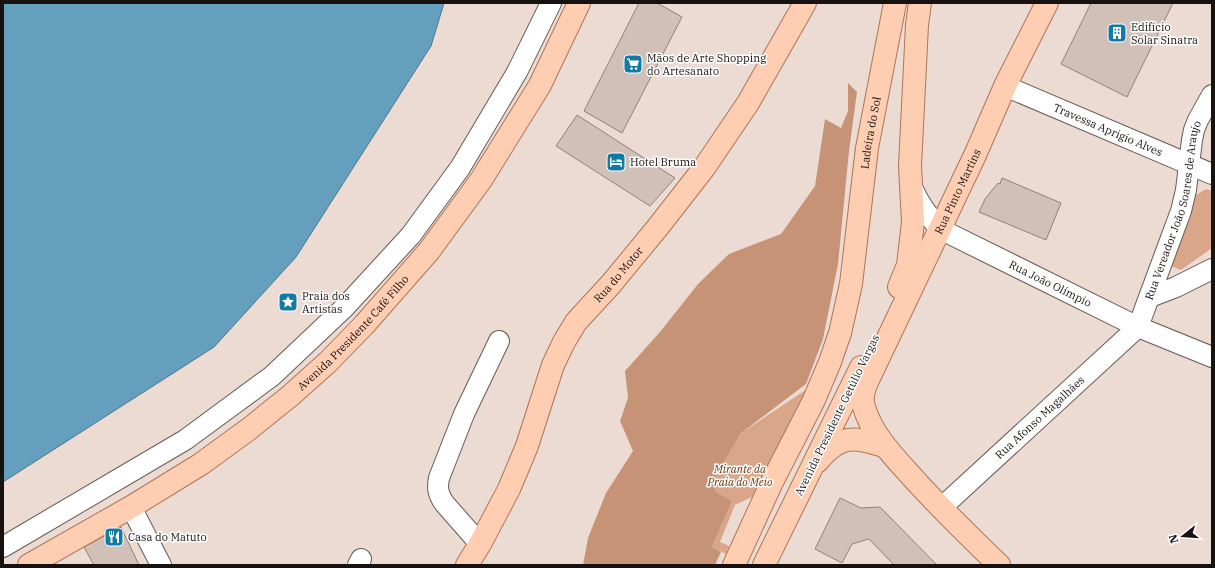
<svg xmlns="http://www.w3.org/2000/svg" width="1215" height="568" viewBox="0 0 1215 568" font-family="'IBM Plex Serif',serif">
<style>
.green{fill:#d9a68a}
.forest{fill:#c79376}
.water{fill:#659fbe;stroke:#4e758a}
.building{fill:#d0c0b8;stroke:#90817a}
.lines{fill:none;stroke-linecap:round;stroke-linejoin:round}
.minor-casing{stroke:#675a52;stroke-width:22}
.major-casing{stroke:#ac7657;stroke-width:24}
.minor{stroke:#fff;stroke-width:20}
.major{stroke:#fecdb2;stroke-width:22}
.labels{text-anchor:middle;dominant-baseline:central;stroke-width:3;stroke-linejoin:round;paint-order:stroke}
.poi-label{font-size:11px;fill:#17120f;stroke:#fff;text-anchor:start}
.street-label{font-size:11px;fill:#17120f;stroke:#fff}
.park-label{font-size:11px;font-style:italic;fill:#713100;stroke:#fff}
</style>
<rect width="100%" height="100%" fill="#ebdbd3"/>
<path class="green" d="M1206 189 1212 191V248L1181 270 1166 264 1196 195Z
M813 385 752 497 735 505 720 542 729 546 726 554 712 547 732 501 715 491V477L741 433Z"/>
<path class="forest" d="M848 83 857 92 849 151 838 264 823 339 806 384 741 433 715 477V491L732 501 712 547 721 552 715 565H583L588 538 606 493 633 451 620 421 628 398 625 371 660 332 698 284 729 254 781 234 815 186 825 119 841 128 848 111Z"/>
<path class="water" d="M3 3H444L431 46 296 257 214 347 3 482Z"/>
<path class="building" d="M639 3H657L682 17 622 133 584 111Z
M1091 3H1173L1127 97 1061 64Z
M577 115 675 178 650 206 556 146Z
M1002 178 1061 203 1046 240 979 212 985 199 998 183 1000 184Z
M840 498 861 508 880 507 937 565H894L869 539 852 544 842 563 815 549Z
M121 527 139 565H94L84 547Z"/>
<g class="lines">
<g class="minor-casing">
<g id="minor">
<path id="s1" d="M1005 86 1212 174"/>
<path id="s2" d="M911 185C919 204 927 214 940 229L1138 327 1212 357"/>
<path d="M1150 297 1176 287 1212 269"/>
<path d="M131 507 161 565"/>
<path id="s3" d="M941 508 1138 327 1181 211 1186 190 1192 140 1194 130 1198 120 1212 95"/>
<path d="M480 544 444 503C438 494 437 488 439 478L464 414 499 341"/>
<path d="M3 547 185 440 272 376 344 308 411 235 460 168 517 72 551 3"/>
<path d="M358 565 361 559"/>
</g>
</g>
<g class="major-casing">
<g id="major">
<path d="M899 287 908 265 913 222 910 166 917 25 920 3"/>
<path d="M818 461C822 456 827 451 832 447 850 434 865 441 884 446"/>
<path id="s4" d="M29 565 131 507 201 464 249 429 290 396 328 362 364 325 429 251 481 180 540 85 579 3"/>
<path id="s5" d="M467 565 480 544 509 489 527 446 553 365 564 342 576 322 611 284 658 227 704 168 748 103 805 3"/>
<path id="s6" d="M734 565 772 482 814 400 830 362 840 333 851 284 867 148 895 3"/>
<path d="M764 565 861 367"/>
<path id="s7" d="M999 565C970 537 941 509 914 479 895 458 872 435 864 407 861 397 864 389 868 380L976 153 1005 86 1047 3"/>
</g>
</g>
<use href="#minor" class="minor"/>
<use href="#major" class="major"/>
</g>
<defs>
<g id="building-square" transform="scale(1)"><rect x="-9" y="-9" width="18" height="18" rx="4" fill="#117aa5" stroke="#fff"/><path d="M-4-6H4V6H1V3H-1V6H-4ZM-2.5-4.3h1.7v1.8h-1.7ZM.8-4.3h1.7v1.8H.8ZM-2.5-1h1.7V.8h-1.7ZM.8-1h1.7V.8H.8Z" fill="#fff"/></g>
<g id="supermarket-square" transform="scale(1)"><rect x="-9" y="-9" width="18" height="18" rx="4" fill="#117aa5" stroke="#fff"/><path d="M-6-5.5h2.5l.6 2H6L4.5 2H-2.5L-4.4-4H-6ZM-1.5 3.2a1.3 1.3 0 1 0 .1 0ZM3 3.2a1.3 1.3 0 1 0 .1 0Z" fill="#fff"/></g>
<g id="hotel-square" transform="scale(1)"><rect x="-9" y="-9" width="18" height="18" rx="4" fill="#117aa5" stroke="#fff"/><path d="M-6-4.5h1.5V1H6V5H4.5V3h-9V5H-6ZM-4 0a1.8 1.8 0 1 1 3.6 0ZM.5 0V-2.5h3Q6-2.5 6 0Z" fill="#fff"/></g>
<g id="sight-square" transform="scale(1)"><rect x="-9" y="-9" width="18" height="18" rx="4" fill="#117aa5" stroke="#fff"/><path d="M0-6L1.8-2.2L6-1.7L2.9 1.2L3.7 5.4L0 3.3L-3.7 5.4L-2.9 1.2L-6-1.7L-1.8-2.2Z" fill="#fff"/></g>
<g id="restaurant-square" transform="scale(1)"><rect x="-9" y="-9" width="18" height="18" rx="4" fill="#117aa5" stroke="#fff"/><path d="M-5-6h1v4h1v-4h1v4h1v-4h1v5L-1.5 .5V6h-2V.5L-5-1ZM5-6V6H3V1.5H1.5Q1.5-4 5-6Z" fill="#fff"/></g>
</defs>
<g fill-rule="evenodd">
<use href="#building-square" x="1117" y="33"/>
<use href="#supermarket-square" x="633" y="64"/>
<use href="#hotel-square" x="616" y="162"/>
<use href="#sight-square" x="288" y="302"/>
<use href="#restaurant-square" x="114" y="537"/>
</g>
<g class="labels">
<g class="poi-label">
<text x="1131" y="27">Edifício<tspan x="1131" dy="13">Solar Sinatra</tspan></text>
<text x="647" y="58">Mãos de Arte Shopping<tspan x="647" dy="13">do Artesanato</tspan></text>
<text x="630" y="162">Hotel Bruma</text>
<text x="302" y="296">Praia dos<tspan x="302" dy="13">Artistas</tspan></text>
<text x="128" y="537">Casa do Matuto</text>
</g>
<g class="street-label">
<text stroke="none"><textPath href="#s1" startOffset="112">Travessa Aprigio Alves</textPath></text>
<text stroke="none"><textPath href="#s6" startOffset="458">Ladeira do Sol</textPath></text>
<text stroke="none"><textPath href="#s7" startOffset="446">Rua Pinto Martins</textPath></text>
<text stroke="none"><textPath href="#s3" startOffset="390">Rua Vereador João Soares de Araujo</textPath></text>
<text stroke="none"><textPath href="#s5" startOffset="331">Rua do Motor</textPath></text>
<text stroke="none"><textPath href="#s2" startOffset="176">Rua João Olímpio</textPath></text>
<text stroke="none"><textPath href="#s4" startOffset="401">Avenida Presidente Café Filho</textPath></text>
<text transform="translate(837 415) rotate(-64)">Avenida Presidente Getúlio Vargas</text>
<text stroke="none"><textPath href="#s3" startOffset="134">Rua Afonso Magalhães</textPath></text>
</g>
<g class="park-label">
<text x="740" y="469">Mirante da<tspan x="740" dy="13">Praia do Meio</tspan></text>
</g>
</g>
<rect width="1215" height="568" fill="none" stroke="#17120f" stroke-width="8"/>
<g transform="translate(1183 536) rotate(253)" stroke="#ffffff" stroke-width="3" paint-order="stroke">
<path d="M0-3L7 15L0 10L-7 15Z" fill="#17120f"/>
<text y="-6" font-size="11" font-weight="bold" text-anchor="middle" fill="#17120f">N</text>
</g>
</svg>
